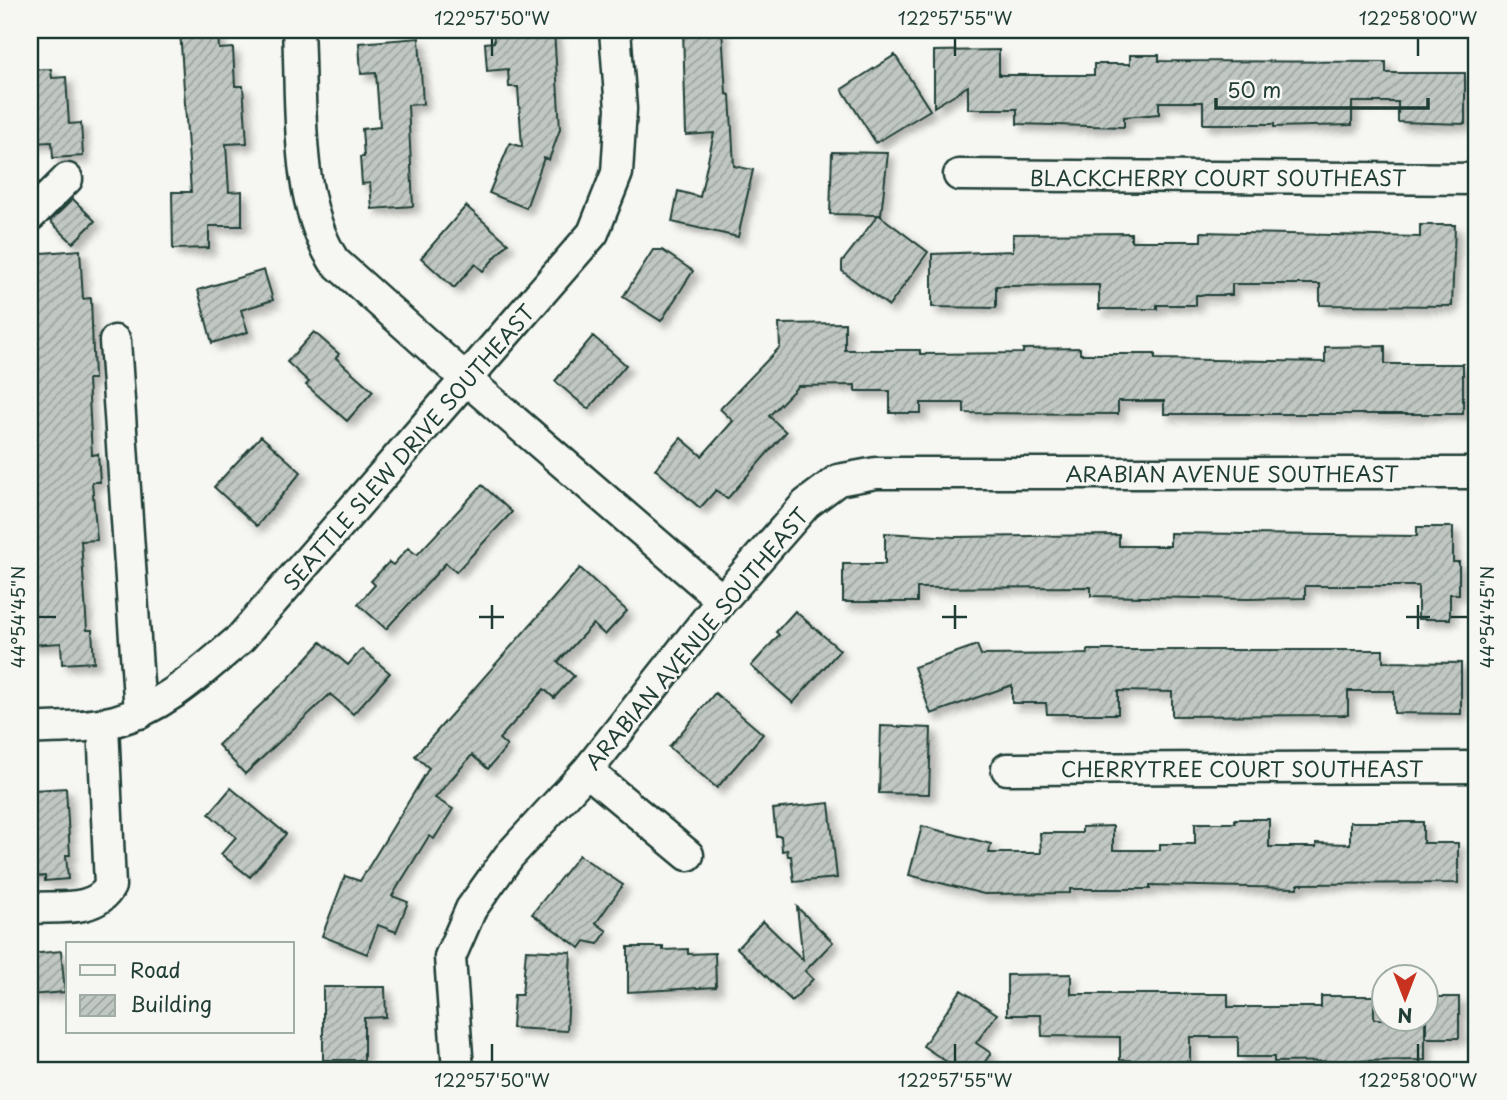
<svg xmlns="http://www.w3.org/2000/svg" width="1507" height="1100" viewBox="0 0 1507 1100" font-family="'Playpen Sans',sans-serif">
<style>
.built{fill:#e6e8e4}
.building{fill:url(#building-hatch);stroke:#1f3d34;stroke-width:2;filter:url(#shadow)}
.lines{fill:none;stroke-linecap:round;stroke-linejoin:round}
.minor-casing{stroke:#1f3d34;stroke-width:35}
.minor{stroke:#f6f6f2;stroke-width:30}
.ticks{fill:none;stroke:#1f3d34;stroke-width:2.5}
.labels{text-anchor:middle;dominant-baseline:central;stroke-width:5;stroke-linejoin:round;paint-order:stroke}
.street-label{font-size:21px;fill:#1f3d34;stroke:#f6f6f2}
.neatline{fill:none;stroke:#1f3d34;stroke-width:2.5}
.ticks-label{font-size:18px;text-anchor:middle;fill:#1f3d34}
</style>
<defs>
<pattern id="building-hatch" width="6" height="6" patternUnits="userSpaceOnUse" patternTransform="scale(1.75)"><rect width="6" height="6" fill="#c1c8c3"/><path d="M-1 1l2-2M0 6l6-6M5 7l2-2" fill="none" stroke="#9ca49f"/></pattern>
<filter id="shadow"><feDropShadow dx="6" dy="6" stdDeviation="3.5" flood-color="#0004"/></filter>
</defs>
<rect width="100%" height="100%" fill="#f6f6f2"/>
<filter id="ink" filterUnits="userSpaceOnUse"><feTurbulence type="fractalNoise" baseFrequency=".0143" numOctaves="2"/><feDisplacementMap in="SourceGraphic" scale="14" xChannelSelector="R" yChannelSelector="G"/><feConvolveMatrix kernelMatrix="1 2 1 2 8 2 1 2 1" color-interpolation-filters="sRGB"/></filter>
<g filter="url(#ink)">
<path class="built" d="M801 30H1477V32L801 31Z"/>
<path class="building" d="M180 30H218L219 49 233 48 235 86H243L247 143 226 144 229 192 242 191V226H209V248L173 249 172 192H191Z
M493 30H554L560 129 549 160 544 158 526 208 489 193 510 143 522 147 518 87H509L508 69 487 71 485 43 494 42Z
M683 30H722L726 94 730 95 734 166 753 170 738 237 672 222 678 191 700 197 714 133 686 135Z
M419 38 423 104 408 105 413 206 372 209 370 183 362 184 360 157H364L362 129 380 127 376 73 361 74 359 43Z
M999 50V75H1094V64H1130V55H1159V61L1386 62V73H1465V124L1398 122V102H1352V125L1274 127V124H1203V102H1159V114L1124 117V127L1017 124V109H968V86L934 107V51Z
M895 55 930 110 876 143 842 89Z
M51 69 52 78 66 77 69 124 81 123 83 156 53 158 52 142 30 143V70Z
M832 152 888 153 881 215H879L928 252 889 306 842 271V262L878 215 830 214Z
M73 199 95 221 73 243 50 221Z
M466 206 508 243 483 271 475 264 454 288 421 258Z
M1420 225H1455L1452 306 1320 305V284H1232V295H1196V305H1157V309H1099V285L996 286V308L932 307V254L1013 251V234L1131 233V241H1201V232L1420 237Z
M80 250 83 299 91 298 94 379H88L92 455 98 454 100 482H92L97 540 81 541 87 630H92L94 662 62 664 61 643 30 645V254Z
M653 250H662L693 271 661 321 623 297Z
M264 270 273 300 241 310 248 332 212 343 198 290Z
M845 323V350H920V354L1023 353V349L1080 348V354H1155V359L1325 362V347L1385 346V364H1463V414H1164V401H1118V414L964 413V403H921V413H890V391H855V385L798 386 769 416 786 432 727 499 716 490 700 508 655 469 681 438 702 456 733 421 720 409 780 347 779 324Z
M314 332 339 354 336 358 373 391 347 421 306 385 309 382 287 362Z
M593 336 626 365 588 409 555 381Z
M261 436 301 472 257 526 214 487Z
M482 485 512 512 456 572 446 563 386 629 358 604 375 585 371 581 389 562 393 565 408 548 417 555Z
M1417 527H1453V562H1459V594H1450V619H1418V586H1305V598L1248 599 1091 596V587L917 588V602H843V564H885V533L955 537 1119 535V546H1170V533L1417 536Z
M580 568 627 611 605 635 593 624 558 662 574 676 554 698 544 689 499 739 507 746 488 769 472 755 435 798 453 809 434 839 429 836 392 896 408 902 396 932 378 925 367 954 322 936 345 876 360 881 429 768 415 756Z
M795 611 840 650 793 703 751 666 779 635 776 632Z
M321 642 348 665 362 649 390 673 353 714 330 694 245 774 218 745 288 679Z
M977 645 981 655 1087 654V650H1383V662L1461 663V714L1394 713V691H1348V715L1172 716V692L1118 691V714H1047L1046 703H1012V685L931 714 914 667Z
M715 693 763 734 717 788 669 747Z
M881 726 931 728 929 794 879 793Z
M66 788 70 855H66L68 879 45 881V876L30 877V794L33 790Z
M231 788 286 834 250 877 221 854 236 837 209 814Z
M829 803 837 878 794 882 791 856H788L787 850 782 851 781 836H776L773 809Z
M1235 819H1269V847H1316V843L1350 844V822H1423V843H1458V883L1298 884V888L1150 885V889H1070V893L984 894 909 875 922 826 991 844 989 853H1041L1040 833H1082V827L1113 826V850H1160V844H1195V823H1235Z
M579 855 623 885 596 923 607 931 598 944 585 941 580 948 532 914Z
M797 907 833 942 805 971 813 979 792 1001 737 948 763 921 803 960Z
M628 947H663V950L688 949V954L715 953 716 987 628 992Z
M526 950 571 952 567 1031 512 1028 514 995H522Z
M61 951 65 992 30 995V954Z
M1071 974V994H1228V1007H1321V996H1374V1019H1425V1060L1274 1062V1057H1238V1037H1190V1062L1120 1060V1037L1042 1036 1041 1015H1007V975Z
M323 987H385L386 1017 364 1018V1060H323Z
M961 990 997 1014 976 1043 991 1053 979 1070H959L923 1046Z
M1426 997H1459V1038H1426Z"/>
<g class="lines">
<g class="minor-casing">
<path id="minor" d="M298 30C302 103 294 198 334 261L467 380 722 600
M959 175 1477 179
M30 216 67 179
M115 341 140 713
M30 729C58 727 88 728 115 721 164 708 203 670 240 639L593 233 617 173 621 109 615 30
M1007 769 1477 767
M587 771 688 855
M30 908C57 906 96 913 110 886L103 724
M458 1070 450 957 471 909 509 856 587 771 722 600 806 504 838 480 876 473H1477"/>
</g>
<use href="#minor" class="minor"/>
</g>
</g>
<path class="ticks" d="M492 38V56M955 38V56M1418 38V56M492 605V629M955 605V629M1418 605V629M38 617H56M479 617H504M942 617H967M1406 617H1430M1451 617H1468M492 1044V1062M955 1044V1062M1418 1044V1062"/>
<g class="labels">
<g class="street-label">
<text x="1218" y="177">BLACKCHERRY COURT SOUTHEAST</text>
<text transform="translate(408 447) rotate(-49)">SEATTLE SLEW DRIVE SOUTHEAST</text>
<text x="1232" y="473">ARABIAN AVENUE SOUTHEAST</text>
<text transform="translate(696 638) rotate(-50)">ARABIAN AVENUE SOUTHEAST</text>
<text x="1242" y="768">CHERRYTREE COURT SOUTHEAST</text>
</g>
</g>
<rect width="1507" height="1100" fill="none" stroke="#f6f6f2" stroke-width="77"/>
<rect x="66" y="942" width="228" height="91" fill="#f6f6f2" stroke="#a0aca6" stroke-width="2"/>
<rect x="80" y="965" width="35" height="10" fill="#f6f6f2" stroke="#a0aca6" stroke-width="2"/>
<text x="130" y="978" font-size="21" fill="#1f3d34">Road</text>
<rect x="80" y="995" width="35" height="21" fill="url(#building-hatch)" stroke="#a0aca6" stroke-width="2"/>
<text x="130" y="1012" font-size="21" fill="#1f3d34">Building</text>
<g transform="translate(1405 998) rotate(180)"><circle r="33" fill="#f6f6f2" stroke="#a0aca6" stroke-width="2"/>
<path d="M0-5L12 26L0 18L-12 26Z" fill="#c8321e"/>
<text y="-10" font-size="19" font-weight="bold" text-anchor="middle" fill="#1f3d34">N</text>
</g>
<path d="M1216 98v10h212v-10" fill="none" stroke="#1f3d34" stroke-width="3.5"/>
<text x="1227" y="98" font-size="21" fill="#1f3d34" stroke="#f6f6f2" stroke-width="5" paint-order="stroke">50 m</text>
<rect x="38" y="38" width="1430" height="1024" class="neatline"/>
<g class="ticks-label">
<text x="492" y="25">122°57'50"W</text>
<text x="955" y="25">122°57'55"W</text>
<text x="1418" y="25">122°58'00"W</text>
<text transform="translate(1488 617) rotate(-90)" y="6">44°54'45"N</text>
<text transform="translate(19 617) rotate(-90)" y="6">44°54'45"N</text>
<text x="492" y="1087">122°57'50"W</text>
<text x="955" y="1087">122°57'55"W</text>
<text x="1418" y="1087">122°58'00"W</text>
</g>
</svg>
